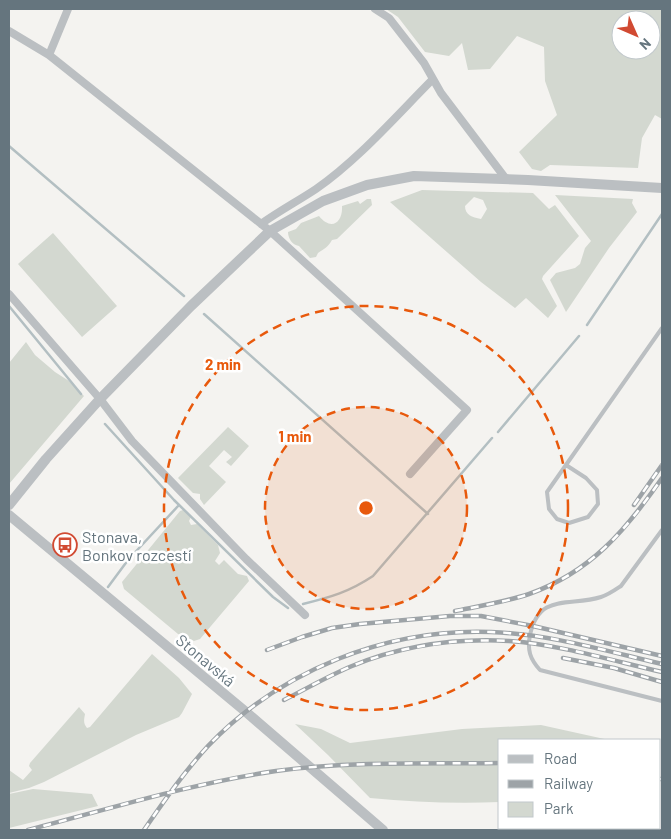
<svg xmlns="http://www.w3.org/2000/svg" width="671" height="839" viewBox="0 0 671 839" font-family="Barlow,sans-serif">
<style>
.green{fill:#d3d8d0;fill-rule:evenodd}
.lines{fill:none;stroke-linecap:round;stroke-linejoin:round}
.stream{stroke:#b3bfc2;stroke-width:2.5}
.service{stroke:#bbbfc2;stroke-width:4}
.minor{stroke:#bbbfc2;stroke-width:8}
.tertiary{stroke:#bbbfc2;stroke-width:10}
.rail-casing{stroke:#9da3a7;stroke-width:4.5}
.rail{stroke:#fff;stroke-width:2.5;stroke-dasharray:8;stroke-linecap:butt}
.ring{fill:none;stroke:#e8590c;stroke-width:2.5;stroke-dasharray:9 6}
.labels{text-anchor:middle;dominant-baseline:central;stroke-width:5;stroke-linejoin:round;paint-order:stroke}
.poi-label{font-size:16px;fill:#65757e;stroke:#fff;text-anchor:start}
.street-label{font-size:16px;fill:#65757e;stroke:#fff}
.centre{fill:#e8590c;stroke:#fff;stroke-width:2.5}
.ring-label{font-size:15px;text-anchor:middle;font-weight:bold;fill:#e8590c;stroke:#fff;stroke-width:5;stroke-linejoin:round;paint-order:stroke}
</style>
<rect width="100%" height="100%" fill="#f4f3f0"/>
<path class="green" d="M386 9H662V119L655 115 642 138 638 168 550 165 541 171 532 169 519 152 557 115 545 81 544 47 517 36 490 69 468 70 462 43 449 56 425 52 398 17ZM621 20H651V50H621Z
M422 190 533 193 549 209 555 205 579 236 543 276 542 279 557 306 548 318 526 298 515 308 481 282 390 202ZM474 197 483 200 487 209 481 219C472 217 465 215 465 206Z
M555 195 633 199 632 203 637 212 609 248 566 312 550 280 556 273 575 268 580 264 585 248 591 241Z
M367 199H371L372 205 337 239 332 240C328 247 324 249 318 253L316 257 310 258 299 246C292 245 288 238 288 232L296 229 301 223 319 216C331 231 343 223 342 206L358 201 360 204Z
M53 233 117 306 82 337 18 264Z
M26 342 35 355 55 372 69 381 84 396 9 484V363Z
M228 427 249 446 231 466 226 462 232 457 224 450 209 466 226 482 204 505 200 499V494L193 493 178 478Z
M183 510 191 517 189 521 191 525 197 524 218 545 220 553 215 561 219 565 224 560 238 574 247 576 249 581 200 639 194 641 178 634 124 589 122 582 180 511Z
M152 654 179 678 192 694 182 713 179 717 136 735 44 782 29 788 9 793V770L23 780 32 770 29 766 30 763 79 707 85 714C84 720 83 723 87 728L90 727Z
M295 724 321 729 350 743 462 729 541 725 609 740H500V802C456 804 413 802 370 798L328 755Z
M33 789 92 794 98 806 9 828V794Z"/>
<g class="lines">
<path class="stream" d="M9 146 184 296
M9 306 81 394
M204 314 428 514
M587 325 662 214
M105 424 174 500 273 597 288 608
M498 432 579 336
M108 587 128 560 179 505
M303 604C331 597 349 592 373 576L492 438"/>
<path class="service" d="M566 465 586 478 597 490 598 504 588 517 569 523 557 519 549 509 547 492 662 328
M662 530 621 586C615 590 608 595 601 597 570 607 539 592 530 635 527 650 530 659 540 670L662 701"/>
<path class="minor" d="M375 9 389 18 424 63 441 93 506 179
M9 31 49 55 270 231 467 410 410 474
M49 55 68 9
M261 224C279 211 298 201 316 189 359 159 396 116 433 79
M9 294 100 399 132 441 246 559 305 615"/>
<path class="tertiary" d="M9 505 46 459 100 399 191 306 270 231 323 201 367 185 414 176 528 180 662 188
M9 515 246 712 383 830"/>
<g class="rail-casing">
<path id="rail" d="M634 505 662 465
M455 611C480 606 505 602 529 594 591 572 626 530 662 478
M267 650 302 637 332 628 360 624 450 616H481L533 626 662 656
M563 658 614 668 662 682
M284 700C306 689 328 676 352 666 401 646 456 638 509 641 557 644 614 661 662 672
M660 779H662
M28 830C109 809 193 783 276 771 350 761 425 764 500 763
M144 830C164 801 184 772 208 746 281 670 387 628 491 632 550 634 606 651 662 664"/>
</g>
<use href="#rail" class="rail"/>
</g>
<circle cx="366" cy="508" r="101" fill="#e8590c" fill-opacity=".12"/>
<g class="ring">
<circle cx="366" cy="508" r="101"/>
<circle cx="366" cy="508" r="202"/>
</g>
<defs>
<g id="bus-ring" transform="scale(1.25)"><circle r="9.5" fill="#fff" stroke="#d14a32" stroke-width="1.5"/><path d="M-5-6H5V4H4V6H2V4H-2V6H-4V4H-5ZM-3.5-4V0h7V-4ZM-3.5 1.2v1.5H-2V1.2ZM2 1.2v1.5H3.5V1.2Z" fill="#d14a32"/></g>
</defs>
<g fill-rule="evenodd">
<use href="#bus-ring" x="65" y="545"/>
</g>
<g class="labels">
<g class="poi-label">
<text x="82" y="536">Stonava,<tspan x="82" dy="18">Bonkov rozcestí</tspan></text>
</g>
<g class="street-label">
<text transform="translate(206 660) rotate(40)">Stonavská</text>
</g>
</g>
<circle cx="366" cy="508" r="8" class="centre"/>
<g class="ring-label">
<text x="223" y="370">2 min</text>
<text x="295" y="442">1 min</text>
</g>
<rect width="671" height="839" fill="none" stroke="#65757e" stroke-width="20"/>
<rect x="498" y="739" width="162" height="90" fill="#ffffff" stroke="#c1c8cb"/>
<rect x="508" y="755" width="25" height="8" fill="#bbbfc2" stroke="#c1c8cb"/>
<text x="544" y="764" font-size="15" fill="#65757e">Road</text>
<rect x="508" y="780" width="25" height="8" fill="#9da3a7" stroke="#c1c8cb"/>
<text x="544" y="789" font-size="15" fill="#65757e">Railway</text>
<rect x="508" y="802" width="25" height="15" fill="#d3d8d0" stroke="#c1c8cb"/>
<text x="544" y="814" font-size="15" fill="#65757e">Park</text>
<g transform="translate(636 35) rotate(135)"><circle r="24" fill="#ffffff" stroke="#c1c8cb"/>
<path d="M0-4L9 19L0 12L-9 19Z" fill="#d14a32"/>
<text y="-8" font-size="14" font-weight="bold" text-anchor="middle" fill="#65757e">N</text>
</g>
</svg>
